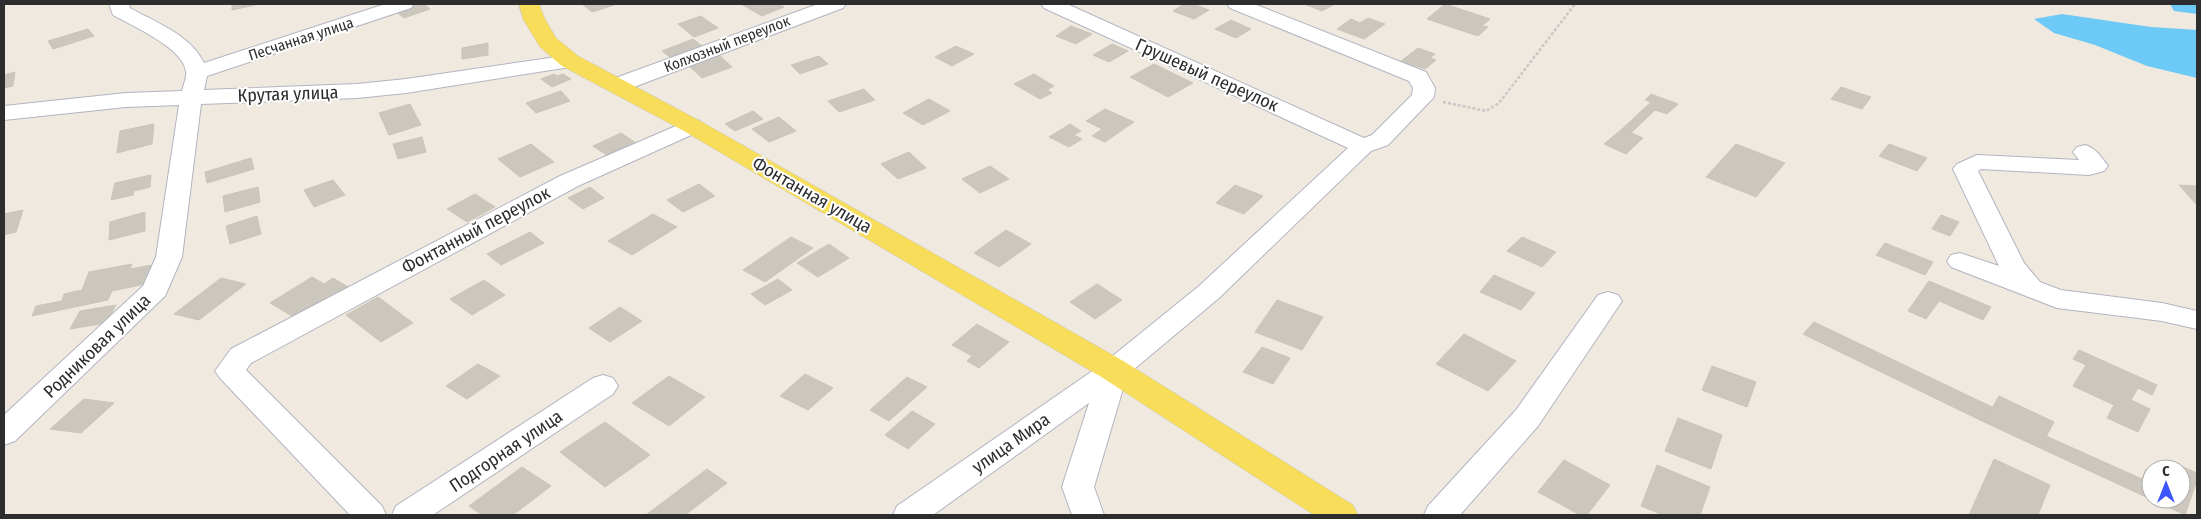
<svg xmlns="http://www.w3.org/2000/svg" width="2201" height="519" viewBox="0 0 2201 519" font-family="'Fira Sans Condensed',sans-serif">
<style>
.water{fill:#6dc9f5}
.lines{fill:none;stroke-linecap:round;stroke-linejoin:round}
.river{fill:#6dc9f5;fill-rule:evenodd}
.building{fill:#cbc7bd;stroke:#cbc5b8}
.minor-casing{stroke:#b3b4c1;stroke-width:2}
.major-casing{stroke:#c8c8c8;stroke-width:1}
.path{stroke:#c8c8c8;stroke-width:2.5;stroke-dasharray:3 2;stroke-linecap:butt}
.minor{fill:#fff;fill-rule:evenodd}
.major{fill:#f8dd5a;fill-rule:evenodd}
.labels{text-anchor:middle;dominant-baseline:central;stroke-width:4;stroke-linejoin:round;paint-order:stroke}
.far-street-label{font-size:15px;fill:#2d2d2d;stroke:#fff}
.street-label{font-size:18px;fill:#2d2d2d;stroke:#fff}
</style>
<rect width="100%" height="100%" fill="#efe9df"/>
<path class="water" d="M2062 14 2151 27 2197 30V78L2147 66 2095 45 2054 33 2034 19Z"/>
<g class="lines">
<path class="river" d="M2170 4H2197V14L2174 11Z"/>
</g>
<path class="building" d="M232 4H260L232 10Z
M412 4H424L430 9 404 18 394 10Z
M582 4H617L592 12Z
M741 4H778L784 7 762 16Z
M1184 4H1193L1209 10 1194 19 1173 11Z
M1304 4H1335L1322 11Z
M1445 4 1490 19 1482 26 1488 27 1478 36 1427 19Z
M701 16 718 28 694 37 678 24Z
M1368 18 1385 24 1364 39 1337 29 1351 19 1360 23Z
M1231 20 1251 29 1236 38 1215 29Z
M1071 26 1092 34 1076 44 1056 36Z
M88 29 94 36 53 49 48 41Z
M693 39 702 46 671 58 662 51Z
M488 43V55L462 59V48Z
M1112 44 1128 51 1109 62 1093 55Z
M956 46 974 54 952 66 935 57Z
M1418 48 1435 54 1430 58 1436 60 1425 69 1401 61Z
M718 54 732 67 702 78 688 65Z
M819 56 828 64 800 74 791 65Z
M1154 64 1193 83 1168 97 1130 77Z
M15 72 13 86 4 88V75Z
M554 74 557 76 563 74 571 79 552 87 541 79Z
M1034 74 1054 86 1047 90 1052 93 1040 99 1014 84Z
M1841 87 1871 97 1862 109 1831 99Z
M864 89 875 100 839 112 828 101Z
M561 91 570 101 536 113 526 103Z
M1651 94 1678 104 1667 114 1655 110 1631 133 1622 129 1651 102 1645 100Z
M929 99 950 111 923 125 903 113Z
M410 104 421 125 389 135 379 113Z
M1105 109 1134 122 1105 142 1092 136 1102 129 1086 121Z
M753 111 763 119 735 131 725 124Z
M779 117 796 131 769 142 752 129Z
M154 124 152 144 117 153 120 131Z
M1070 124 1081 131 1074 135 1082 139 1069 147 1049 137Z
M1622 129 1643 138 1626 154 1604 144Z
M621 133 639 145 611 158 593 146Z
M422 137 426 152 398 159 393 144Z
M531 144 554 162 520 177 498 159Z
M1736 144 1785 163 1756 197 1706 177Z
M1889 144 1927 158 1917 171 1879 156Z
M909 152 926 168 898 179 881 164Z
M251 158 254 169 207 183 205 172Z
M990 166 1009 179 980 193 962 179Z
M151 175 150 187 134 191 133 195 111 200 115 183Z
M333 180 345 195 314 207 304 190Z
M699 184 715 196 683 212 667 200Z
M1235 185 1263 196 1244 214 1216 203Z
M2179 185 2197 186V204H2196Z
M258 187 260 202 225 212 223 196Z
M590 187 604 198 583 209 568 198Z
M475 194 495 207 467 222 447 209Z
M23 210 16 232 4 235V214Z
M145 212V231L109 240 110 222Z
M653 214 677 227 632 255 608 241Z
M1941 215 1959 222 1950 236 1932 229Z
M257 216 261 234 230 244 226 226Z
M1006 230 1031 244 999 267 974 253Z
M530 232 544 243 501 265 487 254Z
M791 237 813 248 765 282 743 270Z
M1522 237 1556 252 1542 267 1507 251Z
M1885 243 1933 262 1925 275 1876 255Z
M829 244 849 258 818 277 797 263Z
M132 264 130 269 152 265 145 284 112 291 108 300 32 316 36 306 62 301 64 294 82 290 89 272Z
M1494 275 1535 293 1521 310 1480 292Z
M312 277 324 284 333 278 348 287 297 319 270 303Z
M221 278 246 284 199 320 174 314Z
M778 279 792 290 765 305 751 294Z
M484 280 505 295 472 315 450 299Z
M1929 281 1991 307 1983 320 1939 301 1926 319 1908 311Z
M1097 284 1122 300 1095 319 1070 302Z
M378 297 413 323 381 342 346 315Z
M1277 300 1323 317 1302 350 1255 332Z
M116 305 106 323 70 329 80 311Z
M620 307 642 321 610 342 589 328Z
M1814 322 1992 407 1984 422 1803 334Z
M977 324 1009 342 979 368 967 361 972 356 952 345Z
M1464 334 1516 361 1488 391 1436 364Z
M1262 347 1290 358 1273 384 1243 372Z
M2079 350 2157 385 2152 395 2138 388 2131 400 2150 409 2138 432 2107 418 2114 405 2073 386 2086 365 2073 359Z
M478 364 500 376 467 399 446 386Z
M1712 366 1756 382 1747 407 1702 390Z
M805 374 833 388 808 410 780 396Z
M669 376 705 397 669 426 632 403Z
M907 377 927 387 889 421 870 410Z
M1999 396 2054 422 2040 448 1984 422Z
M84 399 114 403 81 433 50 429Z
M912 411 935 424 908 449 885 435Z
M1678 418 1722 435 1711 469 1665 451Z
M605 422 650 455 605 487 560 452Z
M2046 436 2142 479 2146 469H2151V499H2181V469H2152L2183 467 2197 473V480L2185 515 2040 448Z
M1994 459 2050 485 2038 515H1969Z
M1564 460 1610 485 1587 515H1580L1538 492Z
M1657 465 1710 487 1700 515H1663L1641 506Z
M522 467 551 486 513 515H482L469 506Z
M707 469 727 483 685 515H646Z"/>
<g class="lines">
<g class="minor-casing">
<path id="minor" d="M109 4H129L130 8C155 22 191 35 204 63L385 4H414L411 8 207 76 204 90 357 84 406 79 570 55 577 57 581 61 577 65 570 67 406 93 357 98 201 104 182 257 165 296 15 441 4 445V415L143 286 156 257 179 105 126 107 4 120V106L126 93 182 91C183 86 187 77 186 72 184 48 132 26 113 15Z
M818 4H846L843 8 626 90 618 92 610 90 607 85 610 80Z
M1041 4H1067L1364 138 1372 135 1412 95 1413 88 1409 81 1230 8 1227 4H1254L1426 72 1435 88 1434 97 1388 145 1371 151 1219 298 1127 375 1094 487 1104 515H1072L1062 487 1089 403 933 515H893L897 506 1104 363 1199 286 1348 148 1044 8Z
M692 119 700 121 703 126 700 131 578 186 251 363 246 370 382 506 386 515H350L220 378 215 371 231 349 560 176Z
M2085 145C2096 148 2101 157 2108 166L2104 171 2089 175 1981 169 1978 171 2024 263 2040 282 2061 290 2162 303 2197 311V329L2162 321 2057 308 1951 267 1947 261 1951 255 1960 253 1999 266 1953 169 1957 164 1977 155 2079 160 2073 152 2077 147Z
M1608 292 1618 295 1622 301 1538 426 1460 515H1424L1428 506 1516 410 1598 295Z
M603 375 613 378 618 386 613 394 433 515H392L396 506 593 378Z"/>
</g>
<g class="major-casing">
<path id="major" d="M519 4H539L545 19 556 38 578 56 700 121 1125 362 1353 505 1358 515H1314L1103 378 684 131 562 66 540 47 523 19Z"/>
</g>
<path class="path" d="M1443 102 1486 111 1499 103 1575 4"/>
<use href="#minor" class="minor"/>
<use href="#major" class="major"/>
</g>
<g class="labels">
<g class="far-street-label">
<text transform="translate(301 39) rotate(-18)">Песчанная улица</text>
<text transform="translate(727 44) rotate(-21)">Колхозный переулок</text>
</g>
<g class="street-label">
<text transform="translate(1207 75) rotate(24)">Грушевый переулок</text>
<text transform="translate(288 94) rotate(-2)">Крутая улица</text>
<text transform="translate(812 195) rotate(30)">Фонтанная улица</text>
<text transform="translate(476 230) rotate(-28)">Фонтанный переулок</text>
<text transform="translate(97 346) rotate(-44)">Родниковая улица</text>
<text transform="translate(1011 443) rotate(-35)">улица Мира</text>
<text transform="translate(506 451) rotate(-34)">Подгорная улица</text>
</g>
</g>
<rect width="2201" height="519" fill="none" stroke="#2d2d2d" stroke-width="10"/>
<g transform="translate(2166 484)"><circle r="24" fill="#ffffff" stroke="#ababab"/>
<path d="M0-4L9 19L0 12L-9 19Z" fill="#3c55ff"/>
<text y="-8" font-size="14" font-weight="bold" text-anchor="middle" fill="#2d2d2d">С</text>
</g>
</svg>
